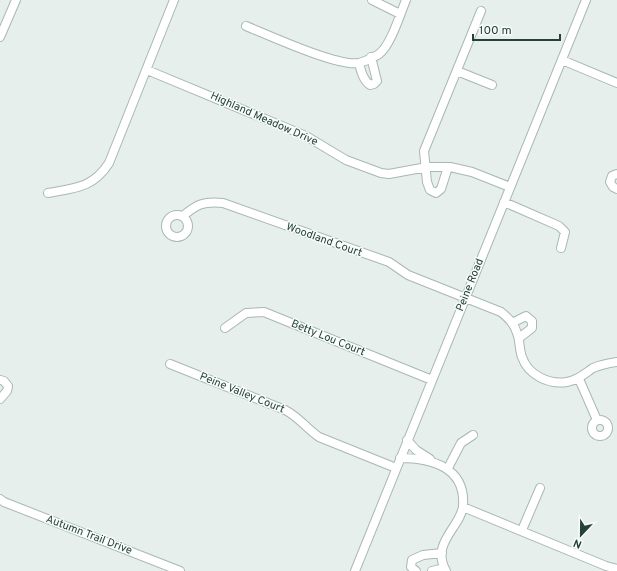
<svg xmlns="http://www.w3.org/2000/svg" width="617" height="571" viewBox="0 0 617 571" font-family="Overpass,sans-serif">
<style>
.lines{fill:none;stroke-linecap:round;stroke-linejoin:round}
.minor-casing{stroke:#a8b8b2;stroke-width:10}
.minor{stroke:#fff;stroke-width:8}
.labels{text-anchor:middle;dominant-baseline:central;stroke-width:3;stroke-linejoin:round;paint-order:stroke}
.street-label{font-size:11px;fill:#24423a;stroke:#f7fbf9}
</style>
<rect width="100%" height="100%" fill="#e6efeb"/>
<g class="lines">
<g class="minor-casing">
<path id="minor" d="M372 0 400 14
M246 26C268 35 338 67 359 63 363 62 375 57 379 54 391 45 400 14 406 0
M0 37 16 0
M562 60 617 83
M359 63C361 71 363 80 370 85L374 84 377 81 371 57
M147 70 306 136 346 160 381 173 389 174 427 167H450L472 172 510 187
M457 71 492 85
M448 167 441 189 436 193 430 190 427 182 424 151 481 11
M617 174 612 176 610 182 613 187 617 189
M48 193C75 188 93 188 109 163L174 0
M504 202 559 226 565 232 561 248
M166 226a11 11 0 1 1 22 0a11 11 0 1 1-22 0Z
M183 216C197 204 204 201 223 203L389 262 408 275 501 312C508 318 514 323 517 333 520 340 519 349 522 357 528 375 549 385 567 382 578 380 584 374 593 368 600 365 610 363 617 362
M512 323 526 316 532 321V328L519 338
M225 328 246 313 264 312 432 380
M170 364 285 410C299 417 307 429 319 437L396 468
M579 379 597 420
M0 380 4 381 8 386 7 391 0 399
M592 428a8 8 0 1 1 16 0a8 8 0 1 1-16 0Z
M407 440 416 450 430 459
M400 458C431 458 466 467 463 506 461 527 430 543 446 571
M448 468 461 443 473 435
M0 499 4 502 180 571
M463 507 606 566 617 569
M522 530 540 488
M355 571 586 0
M416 571 411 567 412 560 423 555 442 553
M432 571 444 568"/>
</g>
<use href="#minor" class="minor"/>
</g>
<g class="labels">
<g class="street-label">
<text transform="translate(264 119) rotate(24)">Highland Meadow Drive</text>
<text transform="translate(324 240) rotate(20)">Woodland Court</text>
<text transform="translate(470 285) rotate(-68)">Peine Road</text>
<text transform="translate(328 338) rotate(22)">Betty Lou Court</text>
<text transform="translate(242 393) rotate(22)">Peine Valley Court</text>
<text transform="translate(89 535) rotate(21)">Autumn Trail Drive</text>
</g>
</g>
<g transform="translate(581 535) rotate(202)" stroke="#f7fbf9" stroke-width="3" paint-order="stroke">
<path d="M0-3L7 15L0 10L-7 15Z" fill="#24423a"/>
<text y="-6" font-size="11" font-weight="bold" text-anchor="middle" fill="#24423a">N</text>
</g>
<path d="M473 34v6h87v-6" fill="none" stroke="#24423a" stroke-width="2"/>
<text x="479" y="34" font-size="12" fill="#24423a" stroke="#f7fbf9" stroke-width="3" paint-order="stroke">100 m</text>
</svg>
